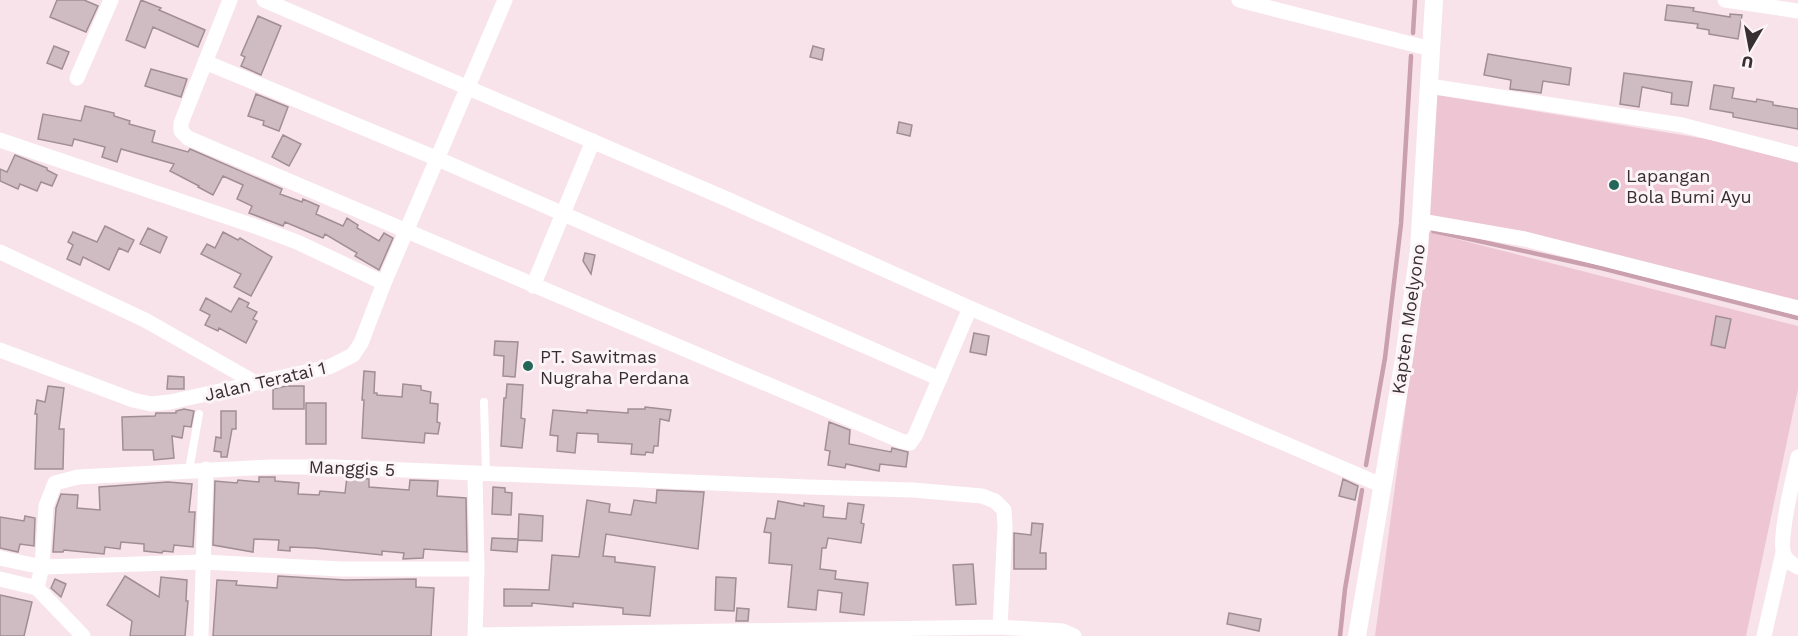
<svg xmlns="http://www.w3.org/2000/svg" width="1798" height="636" viewBox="0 0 1798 636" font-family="'Work Sans',sans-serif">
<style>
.green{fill:#edc5d3}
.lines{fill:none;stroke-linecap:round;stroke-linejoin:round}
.stream{stroke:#caa0af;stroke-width:4.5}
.building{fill:#cfbbc2;stroke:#a18e95;stroke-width:1.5}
.service{stroke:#fff;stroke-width:8}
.minor{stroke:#fff;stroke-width:15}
.tertiary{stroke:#fff;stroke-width:18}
.poi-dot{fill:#246758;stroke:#fcf4f7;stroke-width:2}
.labels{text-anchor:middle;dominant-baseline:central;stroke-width:6;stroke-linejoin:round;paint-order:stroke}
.poi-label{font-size:18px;fill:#372f31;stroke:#fcf4f7;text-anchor:start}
.street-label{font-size:18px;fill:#372f31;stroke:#fcf4f7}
</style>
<rect width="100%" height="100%" fill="#f8e3ea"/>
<path class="green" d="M1437 95 1798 154V302L1428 216Z
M1429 232 1798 326V389L1746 636H1375Z"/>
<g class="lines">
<path class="stream" d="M1413 33 1415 0
M1433 231 1601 268 1798 318
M1366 465 1385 358 1401 224 1411 56
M1340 636 1345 589 1362 490"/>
</g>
<path class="building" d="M57 0H84L98 6 86 32 50 17Z
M141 0 161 8 159 10 205 30 198 47 153 27 145 48 126 40Z
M1667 5 1694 8 1693 11 1730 17V14L1742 15 1738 39 1709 34V30L1697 28 1698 24 1665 20Z
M258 16 281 26 261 75 241 66 245 57 241 55Z
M54 46 69 52 62 69 47 63Z
M813 46 824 49 822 60 810 57Z
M1488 54 1571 68 1569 85 1543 81 1541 93 1510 89 1511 80 1484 75Z
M151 69 187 79 181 97 145 86Z
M1624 73 1692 82 1688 106 1671 104 1672 93 1642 87 1639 107 1620 104Z
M1714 85 1734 88 1732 98 1756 102 1757 99 1773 102V105L1798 109V129L1733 117V113L1710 109Z
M256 94 288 107 279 131 263 125 264 121 248 116Z
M85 106 114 113V116L130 121 129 124 155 131 152 142 188 152 190 149 282 189 280 194 302 202 303 199 319 206 316 214 343 226 347 218 358 225 357 228 379 241 384 233 393 238 379 270 355 256 357 253 325 234 323 238 285 222 283 226 249 213 252 206 237 199 243 185 223 176 213 195 198 187 199 186 170 171 174 164 121 149 117 162 102 157 105 147 74 139 72 146 38 139 43 114 81 121Z
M899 122 912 125 910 136 897 133Z
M283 135 301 144 289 166 272 157Z
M15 155 47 168V170L57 175 52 186 41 182 37 191 20 184 18 189 0 181V169L7 172Z
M105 226 134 240 128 252 119 248 109 270 83 257 80 265 67 259 73 245 68 242 73 232 97 242Z
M148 228 167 237 160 253 140 244Z
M223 232 238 240 240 238 272 257 251 296 234 287 241 274 201 254 207 244 215 248Z
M585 253 595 255 591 274 583 261Z
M206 298 231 312 239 298 249 303 247 307 257 312 253 319 257 321 246 343 219 328 218 331 205 325 210 315 200 310Z
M1716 316 1731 319 1725 348 1711 345Z
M974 333 989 336 986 355 970 352Z
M495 341 518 342 515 377 503 376 504 356 494 355Z
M364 371 375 372 374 393H377V395L402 397 403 384 421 386V390L431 392 430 403 438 404 437 422 440 423 438 434 425 433 424 443 362 438 364 400H362Z
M168 376 184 377V389H167Z
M507 384 523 385 521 418 525 419 522 448 501 446 504 398H506Z
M48 386 64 388 59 429H64L63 469H35L37 414H35L37 400 45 402Z
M286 386H304V409H273V389Z
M306 403H326V444H306Z
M645 407 671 410 669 421 660 419 658 446H654L653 453 646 452 645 455 631 454 632 444 598 442V434L577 433 575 453 557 451 558 436 550 435 553 410 587 413V410L628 413V409H645Z
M184 409 194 411 191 427 184 426 182 438 172 436 174 458 154 460 153 450H123L122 417 155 416 156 413H176V411Z
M221 411H236V429H232L227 457H221V452L214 451 216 437 221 438Z
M829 422 850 430 849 444 891 452 892 448 908 452 906 467 880 464 879 471 846 464 845 468 828 465 830 451 825 450Z
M259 477H275V481L299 483 298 494 319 495 320 491 345 493 347 477 369 479V487L409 490 410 480 438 481 437 496 466 498 467 552 424 549 423 558 403 559 404 553 382 551V555L315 548 290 547V551L278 550 279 540 254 539 253 552 213 545 215 481 237 483 238 480 259 482Z
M1343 479 1358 486 1355 500 1339 496Z
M168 482 192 484 189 512H195L193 547 174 545 173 552 163 551 162 553 144 551V544L121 542 120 549 105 547 104 554 64 550 63 552H53L56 508 61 494 78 495 77 508 100 510 99 487Z
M493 487 505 488V492L512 493 511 515 492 514Z
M657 490 704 492 698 549 606 534 603 556 615 557V562L655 567 650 616 623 614V608L573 603V607L532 603V606H504V589L549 590 552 555 579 557 587 500 610 504 609 512 631 515 634 500 656 503Z
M778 501 804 506V503L824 506 823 517 846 519 848 503 864 505 861 523 864 524 861 543 828 538 826 548H822L820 569 836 571 835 579 868 583 864 615 840 612 842 593 818 590 816 610 788 607 792 565 769 563 771 533 764 532 767 518 775 519Z
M519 514 543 516 542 541 518 540Z
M25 516 35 518 34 546 20 544 18 552 0 548V517L24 521Z
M1032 523 1043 524 1040 553H1046V569H1014V533L1031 535Z
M492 538 518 539 517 552 491 550Z
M973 564 976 604 956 605 953 565Z
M125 576 159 597 161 577 187 580 186 601H188L185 636H130L132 621 107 605Z
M278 576 345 580 416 579V587L434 588 431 636H213L217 580 237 581 236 585 277 588Z
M716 577 736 578 734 611 715 610Z
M55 579 66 584 61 597 51 588Z
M0 595 32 602 24 636H0Z
M737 608 749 609 748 621H736Z
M1229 613 1261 619 1259 631 1227 624Z"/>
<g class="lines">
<path class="service" d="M484 402 486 473
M189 470 199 414"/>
<path class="minor" d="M230 0 181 123V131L188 138 901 441 910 443 915 436 970 308
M264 0 729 200 970 308 1381 485
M1239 0 1431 49
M1725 0 1798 11
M205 62 438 159 940 379
M77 78 111 0
M1429 86 1682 125 1798 155
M0 140 257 227 297 242 384 283
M1421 221 1525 239 1798 308
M0 252 145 320 256 383
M533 286 593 141
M0 350 133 400 151 404 170 402 329 367 353 355 361 343 384 283 505 0
M1798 457C1793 479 1780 531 1783 551 1784 558 1791 564 1798 567
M0 558 42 567 203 562 341 569H477
M0 579 37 588 83 636
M37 588 42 567 46 506 55 483 78 477 270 467H335L808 487 913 490 982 496 995 501 1004 510 1005 527 1000 627
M475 635 1000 627 1063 631 1074 636
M201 636 206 469
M475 636 477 569 475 473
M1764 636 1783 553"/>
<path class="tertiary" d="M1357 636 1404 359 1419 250 1434 0"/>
</g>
<g class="poi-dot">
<circle cx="1614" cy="185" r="6"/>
<circle cx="528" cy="366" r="6"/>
</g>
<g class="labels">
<g class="poi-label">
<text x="1626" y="175">Lapangan<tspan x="1626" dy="21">Bola Bumi Ayu</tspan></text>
<text x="540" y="356">PT. Sawitmas<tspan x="540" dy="21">Nugraha Perdana</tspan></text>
</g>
<g class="street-label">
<text transform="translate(1408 319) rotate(-82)">Kapten Moelyono</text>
<text transform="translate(265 381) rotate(-13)">Jalan Teratai 1</text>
<text transform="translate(352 468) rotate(2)">Manggis 5</text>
</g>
</g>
<g transform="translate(1750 48) rotate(190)" stroke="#fcf4f7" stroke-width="4.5" paint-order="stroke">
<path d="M0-4.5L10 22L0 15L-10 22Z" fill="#372f31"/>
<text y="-9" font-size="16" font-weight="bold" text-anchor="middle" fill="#372f31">U</text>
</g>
</svg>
